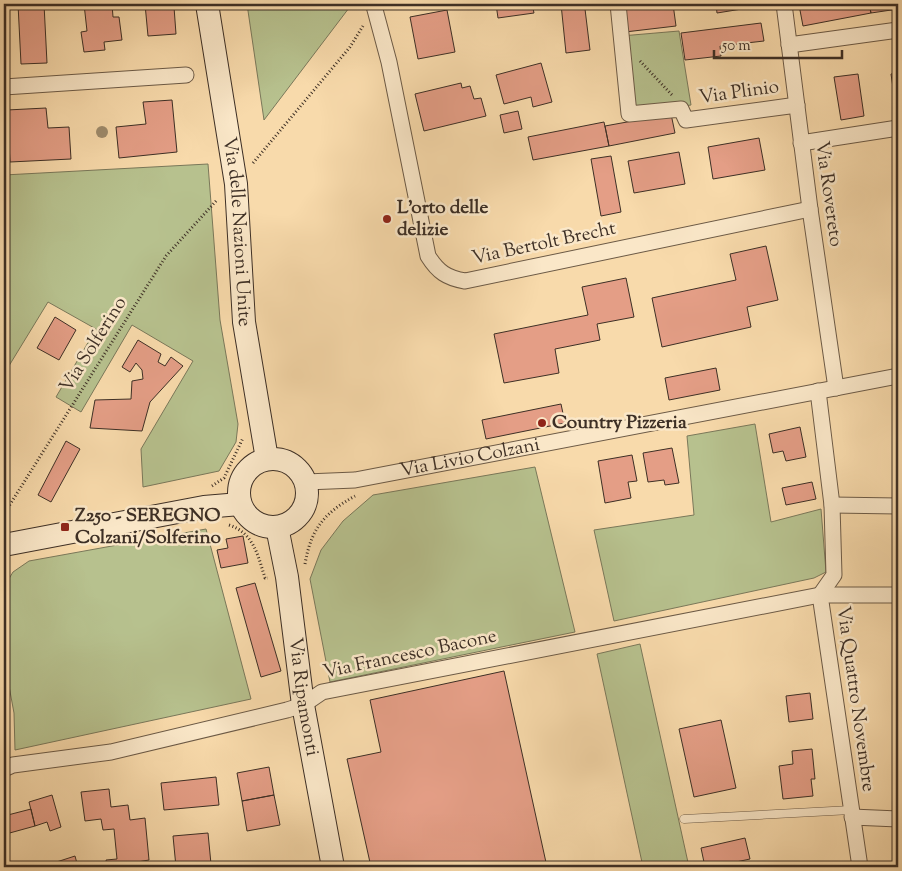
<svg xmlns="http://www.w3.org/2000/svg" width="902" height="871" viewBox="0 0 902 871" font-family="'Sorts Mill Goudy',serif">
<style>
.green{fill:#b7c18e;stroke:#7a785a}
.building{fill:#e49e86;stroke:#3d2f25}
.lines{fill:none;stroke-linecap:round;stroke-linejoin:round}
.lane-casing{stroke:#6c5a46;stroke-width:9}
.street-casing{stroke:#6c5a46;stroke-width:17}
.secondary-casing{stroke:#3d2f25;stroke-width:24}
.path{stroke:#3d2f25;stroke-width:3;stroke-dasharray:1 2.5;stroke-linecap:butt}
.lane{stroke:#fae7c8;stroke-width:8}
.street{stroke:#fae7c8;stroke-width:15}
.secondary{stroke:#fae7c8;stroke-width:22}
.tree{fill:#9e8c6d}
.poi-dot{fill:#8f2418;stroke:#fae7c8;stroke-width:2}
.labels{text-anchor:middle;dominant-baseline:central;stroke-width:5;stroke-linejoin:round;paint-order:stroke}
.street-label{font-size:19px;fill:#3d2f25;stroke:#fae7c8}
.poi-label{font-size:19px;font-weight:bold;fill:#3d2f25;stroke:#fae7c8;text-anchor:start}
</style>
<rect width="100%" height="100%" fill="#f8daab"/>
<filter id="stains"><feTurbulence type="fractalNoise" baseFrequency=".004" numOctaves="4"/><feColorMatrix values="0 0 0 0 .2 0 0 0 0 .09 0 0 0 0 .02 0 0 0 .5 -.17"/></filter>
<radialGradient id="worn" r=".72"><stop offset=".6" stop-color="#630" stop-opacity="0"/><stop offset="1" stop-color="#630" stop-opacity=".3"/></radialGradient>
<path class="green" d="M247 4H352L264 120Z
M679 31 691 105 629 114 621 36Z
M208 164 220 320 238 424 236 442 219 471 143 487 141 449 193 361 132 325 81 412 56 397 96 329 48 302 4 374V175Z
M755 424 771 522 821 509 826 572 814 578 614 621 594 530 694 515 687 436Z
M535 467 575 632 330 682 310 579 321 550 343 521 373 495Z
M206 529 251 699 15 750 14 713 4 659V587L13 572 29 561Z
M640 644 689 867H643L597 654Z"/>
<path class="building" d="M18 4H44L47 63 21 64Z
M84 4H112L113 17H119L122 40 104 42 105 50 84 52 81 32 87 31Z
M145 4H160L161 8 174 7 176 34 148 36Z
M496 4H532L534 13 498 18Z
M561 4H596L597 8 585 9 590 50 566 53Z
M636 4H673L676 26 625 32 621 6Z
M716 4H754V7L717 13Z
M809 4H869L871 13 803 26 799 5Z
M869 4H898V9L871 13Z
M447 10 455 52 418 59 410 17Z
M761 23 764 41 720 46 721 56 685 60 681 33Z
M541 63 552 102 533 107 531 97 504 104 496 75Z
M898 73V100L895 101 891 74Z
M858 74 864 116 841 120 834 77Z
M461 83 462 88 470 86 474 99 481 98 486 116 424 131 415 94Z
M172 100 177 152 119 158 116 127 146 124 143 102Z
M46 108 48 128 69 127 71 159 10 162 7 110Z
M518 111 522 129 504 133 500 115Z
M671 114 675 133 609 146 605 126Z
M604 122 609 146 533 160 528 137Z
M759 138 765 170 713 179 708 147Z
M679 152 685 184 634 193 628 161Z
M611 156 621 212 601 216 591 159Z
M766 246 778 300 747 307 751 327 662 347 652 298 736 280 730 254Z
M626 278 634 317 597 324 600 340 555 349 559 373 504 383 494 334 588 315 582 287Z
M55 317 76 330 59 360 37 348Z
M138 340 161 354 158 362 165 366 171 357 183 366 150 402 142 431 90 428 95 400 131 399 132 381 143 379 142 370 136 363 130 372 122 367Z
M716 368 720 390 669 400 665 378Z
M561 404 565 423 486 439 482 420Z
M800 427 806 457 786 461 783 451 773 453 769 434Z
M66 441 80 449 51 502 38 495Z
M672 448 679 483 665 485 664 480 648 482 643 453Z
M632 455 637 481 628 482 631 498 605 503 598 461Z
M812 482 816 499 786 505 782 488Z
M243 536 248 563 221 568 217 550 228 548 226 539Z
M255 583 281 671 261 677 236 588Z
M504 671 547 867H371L347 759 381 752 370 700Z
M810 693 813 719 789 722 786 696Z
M721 720 736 788 694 797 679 729Z
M812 749 815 779H811L813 796 783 799 779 766 793 764 792 751Z
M269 767 274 795 242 801 237 773Z
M216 777 219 805 164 810 161 783Z
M109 789 111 807 128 805 130 820 145 818 149 860 137 862V867H107L106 860 117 859 114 829 103 830 101 819 85 821 81 792Z
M52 795 61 827 50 831 47 822 35 826 29 802Z
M274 795 280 825 247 831 242 801Z
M31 809 35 826 6 834 4 816Z
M208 833 211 864 196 865V867H176L173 836Z
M745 838 750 859 736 862 738 867H705L701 848Z
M75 856 78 867H41Z"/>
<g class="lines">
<g class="lane-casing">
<path id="lane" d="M684 819 851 810"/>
</g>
<g class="street-casing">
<g id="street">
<path d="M618 4 629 114 681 109 686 120 797 105"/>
<path d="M784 4 810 209 836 388"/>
<path d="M374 6 389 62 428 256C438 272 447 278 465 281L810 209"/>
<path d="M789 45 898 30"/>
<path d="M4 87 186 75"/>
<path d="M801 143 898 128"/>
<path d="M818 391 832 505 834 575 820 595 860 867"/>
<path id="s1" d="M306 482 355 480 898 376"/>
<path d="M832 505 898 506"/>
<path d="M4 769 13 765 111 752 287 710 303 705 322 692 820 595H898"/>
<path d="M852 817 898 819"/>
</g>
</g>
<g class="secondary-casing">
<g id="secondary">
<path id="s2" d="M207 4 236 184 244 322 267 459"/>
<circle cx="273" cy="493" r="34"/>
<path id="s3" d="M277 527 287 577 303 705 333 867"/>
<path d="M4 545 204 507 240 504"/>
</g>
</g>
<path class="path" d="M640 61 672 95
M253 163 350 47 363 26
M212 486 224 478 243 438
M4 514 166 256 217 200
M229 525C254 533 258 556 265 578H268
M305 564C311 529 324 513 355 496
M4 718V723"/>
<use href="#lane" class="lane"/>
<use href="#street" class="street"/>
<use href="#secondary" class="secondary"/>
</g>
<circle class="tree" cx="102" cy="132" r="6"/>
<g class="poi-dot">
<circle cx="387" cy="219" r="5"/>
<circle cx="542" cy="423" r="5"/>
<rect x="60" y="522" width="10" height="10" rx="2.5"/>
</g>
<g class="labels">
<g class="street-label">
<text transform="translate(739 93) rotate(-8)">Via Plinio</text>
<text transform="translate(828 194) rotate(82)">Via Rovereto</text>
<text stroke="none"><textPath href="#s2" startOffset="230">Via delle Nazioni Unite</textPath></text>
<text transform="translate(544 244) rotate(-12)">Via Bertolt Brecht</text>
<text transform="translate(94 345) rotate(-58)">Via Solferino</text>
<text stroke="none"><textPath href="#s1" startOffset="166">Via Livio Colzani</textPath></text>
<text transform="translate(410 655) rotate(-12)">Via Francesco Bacone</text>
<text stroke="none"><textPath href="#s3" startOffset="172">Via Ripamonti</textPath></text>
<text transform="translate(855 699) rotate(82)">Via Quattro Novembre</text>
</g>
<g class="poi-label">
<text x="397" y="208">L'orto delle<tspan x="397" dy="22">delizie</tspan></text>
<text x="552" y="423">Country Pizzeria</text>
<text x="75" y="516">Z250 - SEREGNO<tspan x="75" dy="22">Colzani/Solferino</tspan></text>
</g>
</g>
<rect width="902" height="871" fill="none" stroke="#f8daab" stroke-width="20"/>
<rect x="5" y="5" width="892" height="861" fill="none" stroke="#3d2f25" stroke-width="2.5"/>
<rect x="10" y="10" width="882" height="851" fill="none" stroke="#3d2f25"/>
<path d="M714 50v8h128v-8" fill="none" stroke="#3d2f25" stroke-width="2.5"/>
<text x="722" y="50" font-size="15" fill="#3d2f25" stroke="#fae7c8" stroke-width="4" paint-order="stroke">50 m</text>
<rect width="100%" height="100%" filter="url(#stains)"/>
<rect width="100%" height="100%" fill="url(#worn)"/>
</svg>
